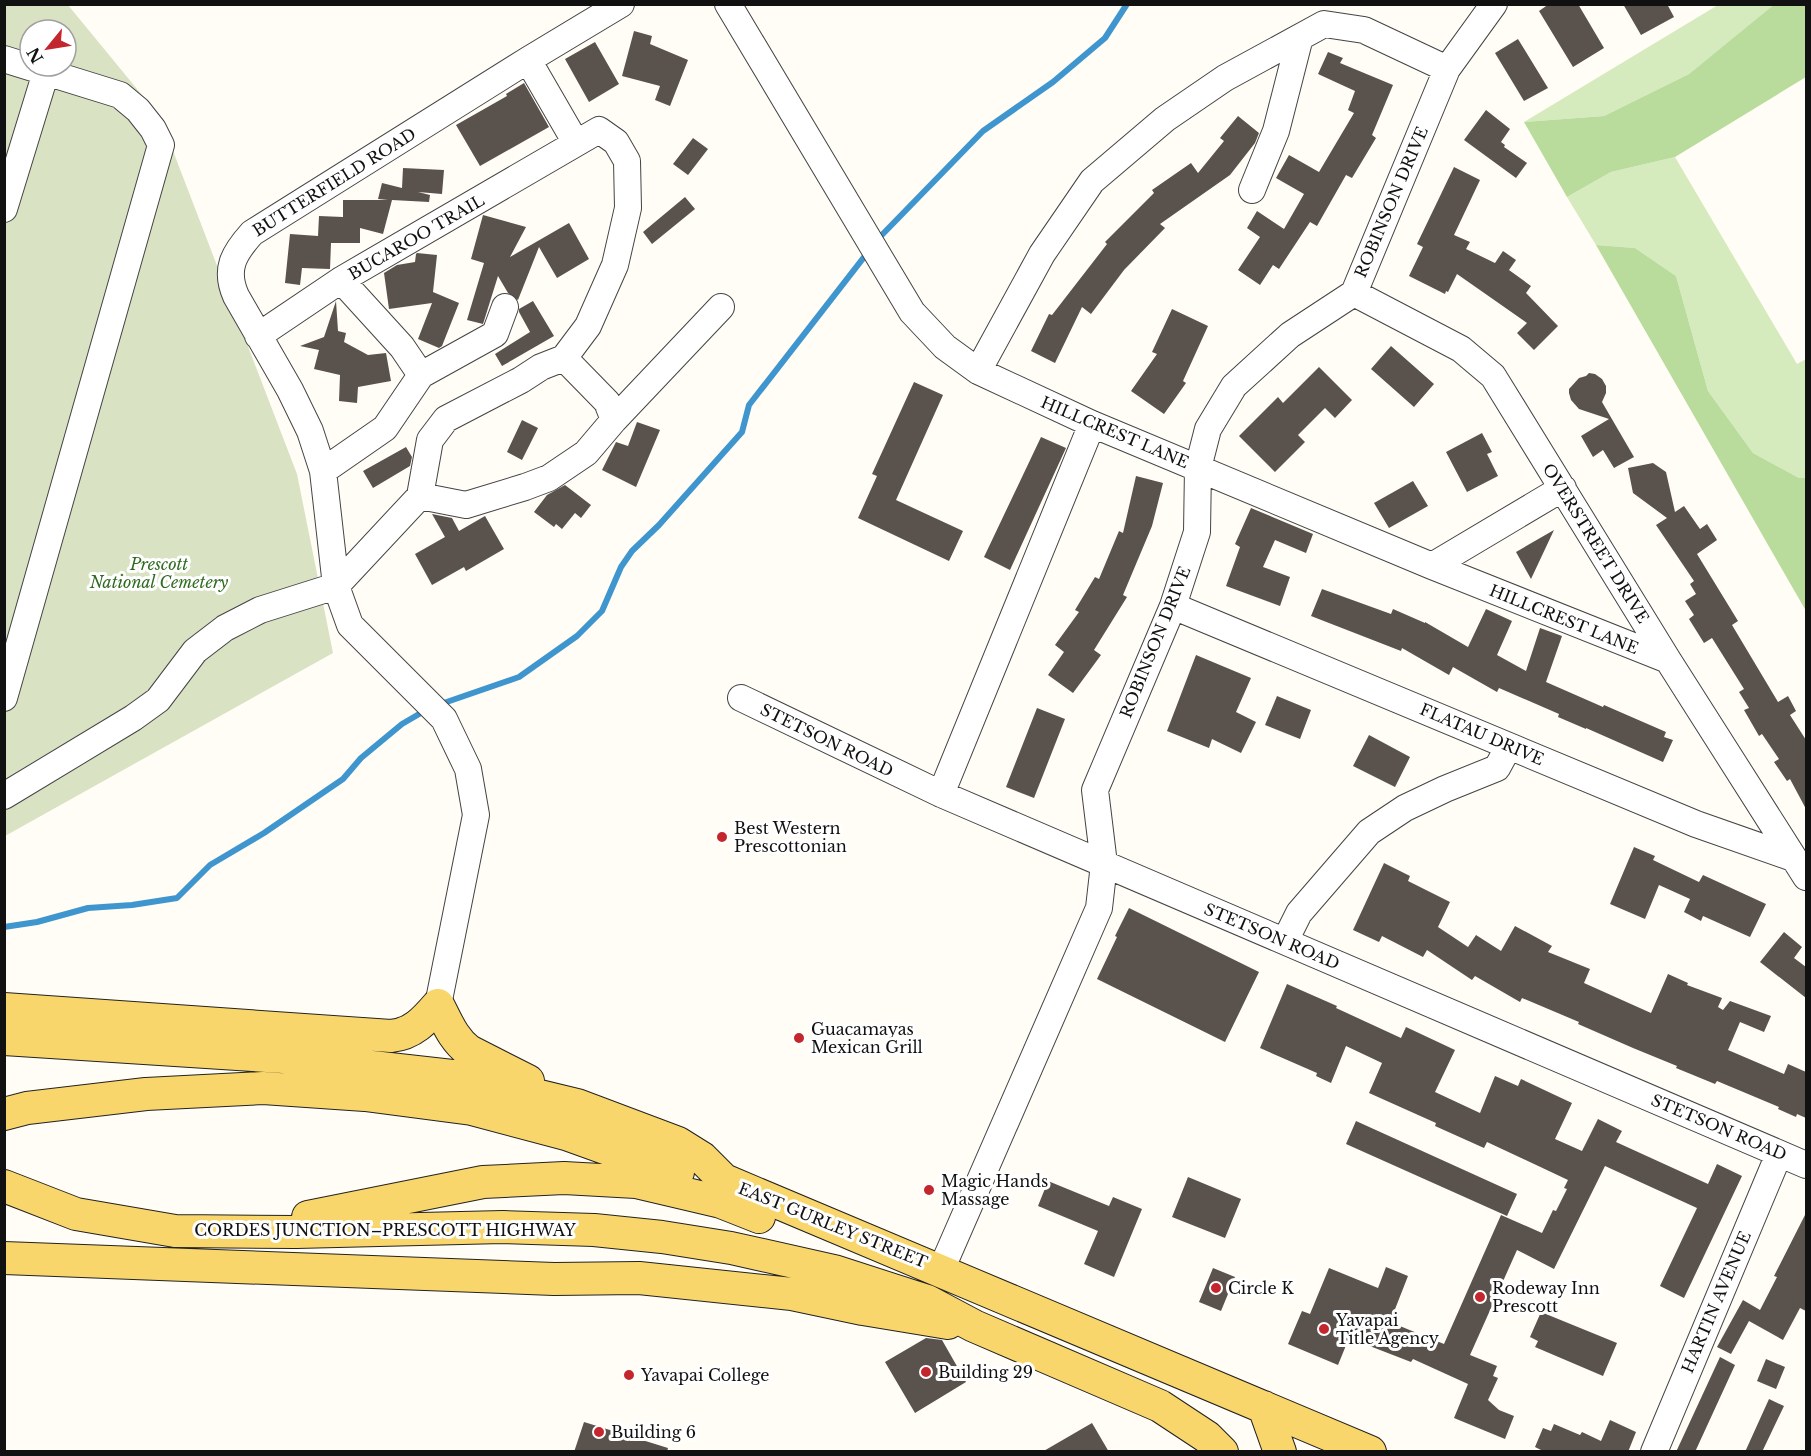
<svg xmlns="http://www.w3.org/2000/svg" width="1811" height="1456" viewBox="0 0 1811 1456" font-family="'Libre Baskerville',serif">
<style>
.green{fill:#d5ebbd}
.forest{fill:#b9dc9c}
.cemetery{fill:#d9e3c4;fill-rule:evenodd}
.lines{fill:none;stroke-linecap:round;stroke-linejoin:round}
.stream{stroke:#3f96cf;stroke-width:6}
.building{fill:#5a524d}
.minor-casing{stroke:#444;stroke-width:28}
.major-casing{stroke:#222;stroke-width:34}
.minor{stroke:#fff;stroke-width:26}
.major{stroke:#f9d66b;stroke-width:32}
.poi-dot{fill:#c4262e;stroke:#fff;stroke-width:2}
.labels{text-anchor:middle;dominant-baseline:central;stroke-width:6;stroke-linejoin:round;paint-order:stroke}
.street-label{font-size:16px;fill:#111;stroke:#fff}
.park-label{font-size:16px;font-style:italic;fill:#2f6b1f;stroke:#fff}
.poi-label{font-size:16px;fill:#111;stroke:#fff;text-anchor:start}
</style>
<rect width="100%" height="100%" fill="#fffdf5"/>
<path class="green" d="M1718 5H1775L1689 74 1604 116 1524 122Z
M1675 157 1797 364 1806 359V478H1799L1753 453 1708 391 1676 276 1635 248 1596 245 1567 197 1611 172Z"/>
<path class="forest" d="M1775 4 1806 5V77L1675 157 1611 172 1567 197 1524 122 1604 116 1689 74Z
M1596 245 1635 248 1676 276 1708 391 1753 453 1799 478H1806V611Z"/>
<path class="cemetery" d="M5 5H68L160 117 297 474 333 653 5 836ZM30 30H66V66H30Z"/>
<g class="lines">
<path class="stream" d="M876 241 983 131 1053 82 1105 38 1127 4
M438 705 519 677 577 636 602 611 621 567 632 551 659 525 742 432 749 405 868 252
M4 927 37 922 88 908 132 905 177 898 210 865 264 833 343 779 361 758 402 724 426 710"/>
</g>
<path class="building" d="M1549 4H1578L1604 48 1573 67 1539 11Z
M1623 4H1667L1674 17 1641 35Z
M634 31 652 36 650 44 688 60 670 106 655 100 660 86 622 76Z
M1518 39 1548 88 1524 101 1495 53Z
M595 42 619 84 589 102 565 59Z
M1328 52 1343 58 1340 63 1393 85 1372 135 1376 138 1352 178 1346 175 1317 226 1310 222 1279 269 1273 265 1260 285 1238 270 1260 237 1247 228 1257 211 1284 229 1304 194 1276 178 1289 155 1319 172 1354 113 1348 110 1355 91 1318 74Z
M524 83 549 127 480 166 456 125 507 96 506 94Z
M1486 110 1510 129 1501 142 1505 145 1504 147 1527 163 1516 178 1464 140Z
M1238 116 1259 133 1255 143 1230 175 1160 224 1165 228 1124 270 1091 314 1082 307 1055 363 1031 351 1049 314 1052 315 1107 244 1105 242 1154 193 1152 190 1191 163 1198 173 1224 141 1220 138Z
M693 138 708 149 688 175 673 164Z
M1454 167 1480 180 1454 235 1470 242 1466 249 1495 263 1503 251 1516 260 1509 270 1531 286 1526 293 1558 326 1534 350 1517 333 1527 323 1457 274 1448 292 1446 291 1445 294 1409 276 1423 247 1417 244Z
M403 168 444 170 442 194 418 192 430 195 429 202 392 200 383 234 360 228V243H331L330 269 302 268 300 285 285 283 290 234 318 236 319 216 343 217V200H388L378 199 382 183 402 188Z
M685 197 695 209 652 244 643 232Z
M483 215 526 227 510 257 569 223 589 259 557 278 539 247 518 300 508 293 498 276 483 324 467 320 484 263 471 259Z
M417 253 437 255 433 292 459 303 442 346 439 348 418 339 432 303 389 309 384 273 397 265 415 262 416 254Z
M336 301 338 331 346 333 344 342 368 355 386 353 391 381 358 387 357 403 339 401 340 375 314 369 319 350 300 346 324 337Z
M533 301 554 336 502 366 495 354 530 332 519 312V309Z
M1172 309 1208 326 1183 381 1186 383 1164 414 1131 391 1157 354 1152 352Z
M1391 346 1434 384 1414 407 1371 369Z
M1319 367 1352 400 1335 418 1325 408 1298 435 1305 442 1275 472 1239 436 1278 397 1283 403Z
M1589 373 1595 374 1602 379 1606 386V393L1602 402 1634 457 1614 468 1603 450 1593 457 1581 436 1609 419 1579 409 1571 400 1569 393V389L1579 378 1586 376Z
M914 382 943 395 896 500 963 531 949 561 858 518 877 476 872 474Z
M522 420 538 428 522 460 507 452Z
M637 422 660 430 636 487 602 470 616 442 628 446Z
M1482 433 1492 452 1487 454 1498 476 1467 492 1446 452Z
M1041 437 1066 448 1010 570 984 557Z
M406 447 412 457 410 466 373 488 363 471Z
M1653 463 1666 472 1675 512 1684 506 1700 529 1707 524 1717 540 1697 554 1738 621 1732 625 1778 702 1788 696 1796 711 1790 715 1806 740V809L1790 779 1787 781 1774 762 1779 759 1762 734 1759 736 1744 710 1749 708 1739 692 1744 689 1712 638 1704 643 1689 619 1694 615 1685 601 1696 594 1690 584 1694 581 1656 525 1667 518 1633 493 1628 468Z
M1136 476 1163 483 1152 526 1123 595 1127 597 1094 650 1101 655 1073 693 1048 675 1064 652 1055 645 1079 612 1075 610 1095 577 1099 579 1119 531 1123 533Z
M1413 481 1428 506 1389 528 1374 503Z
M565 485 591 505 581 518 575 513 562 529 556 524 554 527 534 512 547 495Z
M1251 508 1313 534 1306 553 1275 540 1263 567 1290 577 1280 606 1226 586 1240 547 1235 544Z
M432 514 452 518 459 531 485 516 504 549 466 571 464 567 432 585 415 554 445 537Z
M1554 530 1531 579 1516 552Z
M1322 589 1391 614 1393 609 1425 623V622L1468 647 1486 609 1512 621 1497 655 1526 671 1540 628 1562 636 1546 682 1603 707 1604 705 1666 732 1664 737 1673 740 1663 762 1586 728V729L1558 717 1559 714 1499 688 1497 692 1453 667 1449 675 1402 648 1401 651 1311 616Z
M1196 655 1251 678 1236 712 1256 722 1241 753 1212 739 1209 748 1167 731Z
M1277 696 1311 710 1300 739 1265 725Z
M1037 708 1065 719 1034 798 1006 787Z
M1369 735 1410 757 1395 787 1353 766Z
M1634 847 1655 856 1653 860 1699 882 1703 875 1766 904 1750 937 1703 916 1701 921 1684 912 1690 899 1659 885 1645 919 1610 904Z
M1384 863 1410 876 1408 881 1450 902 1438 927 1468 947 1476 935 1501 951 1515 926 1552 946 1548 952 1590 969 1584 983 1651 1013 1668 974 1688 983 1687 985 1722 998 1718 1007 1723 1010 1730 1001 1771 1016 1764 1032 1740 1022 1728 1050 1784 1074 1788 1064 1806 1072V1118L1797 1114 1796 1117 1778 1109 1779 1107 1717 1081 1715 1084 1676 1068 1677 1066 1633 1048 1578 1024 1579 1022 1522 998 1520 1002 1475 976 1472 980 1427 950 1423 957 1382 936 1379 942 1353 930Z
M1129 908 1259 972 1225 1042 1097 979 1117 937 1115 936Z
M1784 932 1802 947 1794 958 1806 967V998L1760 962Z
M1287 984 1337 1006 1336 1008 1401 1038 1406 1027 1455 1050 1435 1092 1480 1113 1495 1076 1518 1086 1521 1079 1572 1103 1555 1139 1582 1151 1598 1119 1622 1131 1616 1142 1708 1184 1717 1164 1742 1176 1684 1298 1660 1286 1697 1208 1605 1166 1554 1269 1517 1250 1470 1355 1497 1366 1493 1376 1498 1378 1488 1400 1499 1410 1514 1416 1505 1439 1454 1418 1468 1384 1413 1359 1411 1362 1349 1338 1338 1365 1288 1344 1302 1311 1310 1314 1329 1268 1378 1288 1386 1267 1408 1276 1390 1322 1444 1344 1501 1215 1542 1233 1553 1210 1556 1211 1567 1189 1564 1188 1568 1180 1487 1142 1484 1148 1435 1126 1436 1123 1369 1093 1382 1063 1346 1046 1331 1083 1316 1076 1317 1073 1260 1048Z
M1356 1121 1517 1194 1507 1216 1346 1144Z
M1188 1177 1241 1199 1225 1238 1172 1217Z
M1048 1181 1109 1206 1113 1197 1142 1209 1114 1277 1084 1264 1098 1231 1038 1206Z
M1806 1213V1311L1800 1308 1783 1340 1749 1321 1731 1354 1717 1347 1743 1300 1760 1310 1777 1277 1774 1276Z
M1213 1268 1235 1277 1221 1311 1199 1302Z
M1541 1312 1617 1343 1603 1376 1535 1347 1538 1341 1530 1337Z
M926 1338 942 1340 966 1382 915 1413 885 1362Z
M1720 1357 1735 1365 1695 1452H1676Z
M1766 1359 1785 1367 1776 1389 1757 1381Z
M1769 1399 1784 1406 1762 1452H1745Z
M1610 1420 1636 1432 1628 1452H1545L1535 1447 1543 1428 1551 1431 1554 1424 1580 1435 1582 1432 1601 1441Z
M584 1422 668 1448 667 1452H574Z
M1092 1423 1109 1452H1042Z"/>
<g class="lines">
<g class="minor-casing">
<path id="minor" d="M728 4 912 312 945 347 978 371 1092 424 1432 566 1668 660
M4 59 120 95 138 110 153 129 161 145 4 698
M528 60 576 143
M1252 190 1276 131 1300 37
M4 209 46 72
M341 280 402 347 421 375
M1354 293 1461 349 1493 376 1668 660 1806 877
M258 336 341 280 599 130 616 142 627 161 628 208 615 265 588 326 564 358
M564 358 607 402 614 420
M978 371 1042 254 1092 181 1165 119 1225 78 1324 24 1364 30 1447 69
M323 471 385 428 421 375 495 334 505 307
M420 496 466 505 525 487 549 478 586 453 614 420 721 307
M1432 566 1563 488
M1173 606 1696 824 1793 858
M741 698 941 794 1806 1165
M941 794 1092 424
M4 796 133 718 158 700 195 651 225 628 260 610 336 586 420 496 430 440 446 419 521 380 541 367 564 358
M1285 941 1299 913 1369 832 1405 808 1445 789 1497 768 1509 746
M438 1005 476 815 468 769 444 719 350 625 336 586 323 471 310 431 290 390 236 296C224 269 234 253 252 233L528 60 621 4
M941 1270 1099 908 1104 864 1095 790 1173 606 1197 532 1198 468 1208 429 1234 386 1290 335 1354 293 1447 69 1494 4
M1654 1452 1779 1154"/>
</g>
<g class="major-casing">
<path id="major" d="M4 1009 391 1036C413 1034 425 1020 438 1005 447 1022 453 1039 469 1051L528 1081
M4 1039 283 1057 461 1077 577 1105 678 1143 702 1158 724 1180 1370 1452
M4 1114 27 1108 146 1094 263 1088 365 1095 472 1109 566 1134 669 1171 678 1172
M4 1186 76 1214 175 1231 296 1232 503 1227 594 1230 662 1237 731 1248 834 1271 927 1301 974 1326 1160 1406 1207 1437 1222 1452
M308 1217 483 1182 564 1178 636 1182 721 1202 759 1217
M4 1258 554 1279 639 1278 792 1294 863 1309 948 1323
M1264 1407 1280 1452"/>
</g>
<use href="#minor" class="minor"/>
<use href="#major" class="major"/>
</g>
<g class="poi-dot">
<circle cx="722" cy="837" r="6"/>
<circle cx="799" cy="1038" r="6"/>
<circle cx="929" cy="1190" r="6"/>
<circle cx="1216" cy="1288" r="6"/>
<circle cx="1480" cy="1297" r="6"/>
<circle cx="1324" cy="1329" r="6"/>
<circle cx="926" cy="1372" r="6"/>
<circle cx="629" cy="1375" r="6"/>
<circle cx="599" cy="1432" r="6"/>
</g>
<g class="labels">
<g class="street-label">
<text transform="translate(334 182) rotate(-32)">BUTTERFIELD ROAD</text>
<text transform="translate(1391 202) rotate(-67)">ROBINSON DRIVE</text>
<text transform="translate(416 237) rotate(-30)">BUCAROO TRAIL</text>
<text transform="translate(1115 432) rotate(23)">HILLCREST LANE</text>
<text transform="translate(1596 543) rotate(58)">OVERSTREET DRIVE</text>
<text transform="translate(1564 619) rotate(22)">HILLCREST LANE</text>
<text transform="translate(1155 642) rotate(-68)">ROBINSON DRIVE</text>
<text transform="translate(1482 734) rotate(23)">FLATAU DRIVE</text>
<text transform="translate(827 740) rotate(26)">STETSON ROAD</text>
<text transform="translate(1272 936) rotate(23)">STETSON ROAD</text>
<text transform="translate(1719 1127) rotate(23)">STETSON ROAD</text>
<text transform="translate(833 1225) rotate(22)">EAST GURLEY STREET</text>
<text x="385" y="1230">CORDES JUNCTION–PRESCOTT HIGHWAY</text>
<text transform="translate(1716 1302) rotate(-67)">HARTIN AVENUE</text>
</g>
<g class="park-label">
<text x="159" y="564">Prescott<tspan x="159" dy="18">National Cemetery</tspan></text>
</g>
<g class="poi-label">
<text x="734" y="828">Best Western<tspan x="734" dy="18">Prescottonian</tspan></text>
<text x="811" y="1029">Guacamayas<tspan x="811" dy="18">Mexican Grill</tspan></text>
<text x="941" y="1181">Magic Hands<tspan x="941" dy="18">Massage</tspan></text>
<text x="1228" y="1288">Circle K</text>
<text x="1492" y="1288">Rodeway Inn<tspan x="1492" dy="18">Prescott</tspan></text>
<text x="1336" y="1320">Yavapai<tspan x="1336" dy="18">Title Agency</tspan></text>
<text x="938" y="1372">Building 29</text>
<text x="641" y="1375">Yavapai College</text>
<text x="611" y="1432">Building 6</text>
</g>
</g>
<rect width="1811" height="1456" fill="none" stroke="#111111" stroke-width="12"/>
<g transform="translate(48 48) rotate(240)"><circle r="28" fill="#ffffff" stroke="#a0a0a0" stroke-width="1.5"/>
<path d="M0-4.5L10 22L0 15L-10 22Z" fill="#c4262e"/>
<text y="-9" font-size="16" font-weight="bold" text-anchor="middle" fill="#111111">N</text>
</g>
</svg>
